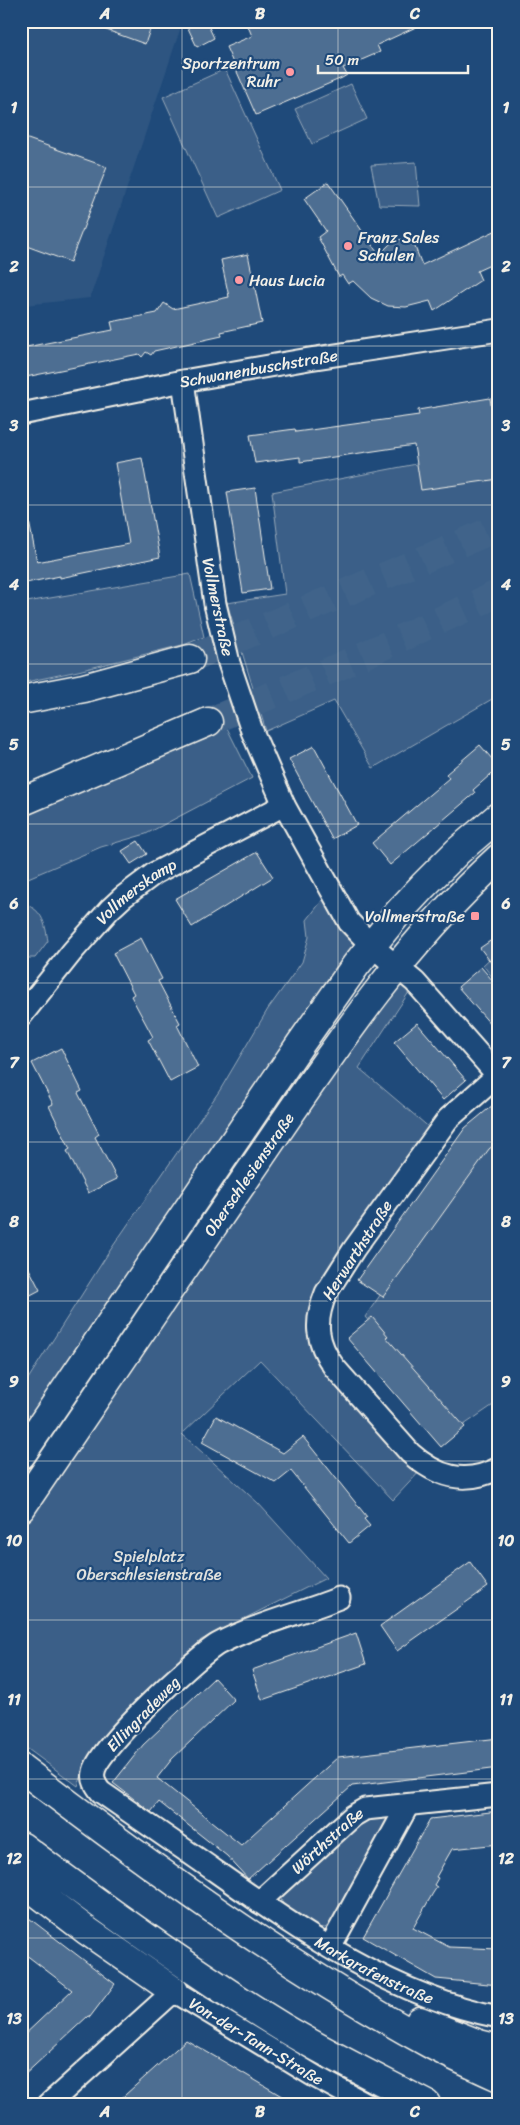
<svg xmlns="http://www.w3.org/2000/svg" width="520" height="2125" viewBox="0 0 520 2125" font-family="Sriracha,sans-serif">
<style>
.built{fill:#2d5581}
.green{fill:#3a5f88;stroke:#97a8b8}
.building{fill:#4d6e92;stroke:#f4f1e8}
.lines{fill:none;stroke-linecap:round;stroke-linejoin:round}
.motorway-tunnel{stroke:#3f638a;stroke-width:28;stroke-dasharray:28 14;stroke-linecap:butt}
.minor-casing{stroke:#f4f1e8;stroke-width:25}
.secondary-casing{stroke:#f4f1e8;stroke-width:31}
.motorway-casing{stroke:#f4f1e8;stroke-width:31}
.minor{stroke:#1f4a7a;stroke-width:21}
.secondary{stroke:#1f4a7a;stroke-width:28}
.motorway{stroke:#1f4a7a;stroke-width:28}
.minor-bridge-casing{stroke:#f4f1e8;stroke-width:25;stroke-linecap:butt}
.minor-bridge{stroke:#1f4a7a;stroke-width:21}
.grid{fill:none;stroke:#f4f1e8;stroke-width:1;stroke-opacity:0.55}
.poi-dot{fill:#ff9aa2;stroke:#1f4a7a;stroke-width:2}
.labels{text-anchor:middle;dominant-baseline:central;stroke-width:4.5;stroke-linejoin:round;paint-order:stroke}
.poi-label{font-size:16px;fill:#f4f1e8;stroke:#1f4a7a;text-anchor:end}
.street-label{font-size:16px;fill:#f4f1e8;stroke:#1f4a7a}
.park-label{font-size:16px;fill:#e1e2de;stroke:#1f4a7a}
.neatline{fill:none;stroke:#f4f1e8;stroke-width:2}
.grid-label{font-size:16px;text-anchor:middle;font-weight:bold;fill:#f4f1e8}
</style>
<rect width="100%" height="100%" fill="#1f4a7a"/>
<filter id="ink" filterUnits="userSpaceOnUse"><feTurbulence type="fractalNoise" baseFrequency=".02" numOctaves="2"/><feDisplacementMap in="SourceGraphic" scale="10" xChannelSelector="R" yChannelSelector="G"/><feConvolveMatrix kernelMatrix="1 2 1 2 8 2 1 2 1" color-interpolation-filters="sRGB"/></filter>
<g filter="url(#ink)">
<path class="built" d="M21 21H183L90 298 25 305 21 303Z"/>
<path class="green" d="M225 69 280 190 218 218 163 97Z
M351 84 367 119 312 144 295 109Z
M416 162 420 206 379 205 371 165Z
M499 448V695L373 768 334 701 266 731 227 603 285 594 272 492Z
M190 574 204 637 186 644 78 671 21 683V603Z
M227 728 252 778 146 834 101 847 21 881V815Z
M330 890 371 946 21 1453V1390L109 1252 220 1090 268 1009 302 962 309 937 307 920Z
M21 904C42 907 45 923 48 941L35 958H21Z
M499 950V986L483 965Z
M396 968 415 983 359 1068 438 1135 354 1249 318 1337 422 1469 393 1500 260 1360 182 1434 258 1503 326 1578 201 1640 112 1730 83 1772 78 1786 21 1744V1510Z
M499 1133V1401L461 1427 365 1317 484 1145Z
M384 1815 389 1819 333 1923 325 1928 315 1927 284 1906 281 1899 282 1892 361 1820Z"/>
<path class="building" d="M87 21H153L145 44 87 23Z
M197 21H206L214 38 197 47 187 26Z
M246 21H429L377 45 380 52 343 68 347 75 342 78 256 115 226 47 252 36Z
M25 138 107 167 70 262 21 244V147Z
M328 182 379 255 393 241 405 239 415 247 422 265 499 229V261L477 271 481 280 434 311 430 301 406 307 388 306 371 298 353 281 348 284 342 275 339 277 318 237 326 231 304 199Z
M248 254 262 323 221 332 222 336 154 351 151 355 146 352 142 357 139 354 21 378V348L113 330 111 322 157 313 164 303 173 309 229 297 221 260Z
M490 398 499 457V479L421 490 414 445 300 462V457L255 463 250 435 295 429 296 432 419 415 418 410Z
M142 458 160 557 60 578V576L21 584V522L29 521 37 562 129 544 115 463Z
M255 488 270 589 243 593 227 492Z
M480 745 499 767 473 790 475 793 390 865 372 843 449 778 446 774Z
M314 746 357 825 332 839 289 759Z
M138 841 147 854 131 864 122 851Z
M257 852 273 877 192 927 175 899Z
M499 935V973L480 948Z
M141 938 162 979 158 981 180 1023 177 1025 198 1067 170 1082 148 1040 153 1037 131 996 134 994 113 953Z
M481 967 499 988V1034L458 987Z
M417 1023 466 1080 443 1100 394 1042Z
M61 1048 82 1091 78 1093 99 1134 95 1137 117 1179 88 1193 67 1151 70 1149 49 1106 53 1104 32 1063Z
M499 1100V1141L489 1149 383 1297 357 1280 465 1128Z
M21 1253 40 1290 21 1300Z
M372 1317 388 1336 386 1337 465 1427 441 1447 347 1338Z
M216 1416 283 1453 303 1437 367 1517 364 1519 370 1526 349 1543 291 1471 276 1483 202 1442Z
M470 1562 488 1587 397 1651 380 1626Z
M356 1633 366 1664 262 1700 252 1670Z
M214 1678 234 1700 172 1759 157 1778 241 1845 338 1757 499 1738V1768L352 1786 248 1879 227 1856 159 1802 151 1812 113 1783 143 1745Z
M499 1811V1844L452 1849 436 1877 438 1878 434 1885 437 1887 433 1893 413 1928 449 1947 499 1949V1985L436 1979 363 1937 430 1819Z
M21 1912 115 1984 90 2017 88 2016 21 2078V2038L72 1990 21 1951Z
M186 2040 233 2067 295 2104H115Z"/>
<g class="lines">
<path class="motorway-tunnel" d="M190 659 499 527
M208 722 338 667 499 593"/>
<g class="minor-casing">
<g id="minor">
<path d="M183 381 215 604"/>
<path id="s1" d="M21 414 183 381 309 359 499 330"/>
<path d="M252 731 284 805 349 922 372 946 415 982 499 1077"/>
<path id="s2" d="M21 1016 72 952 110 909 123 897 155 873 284 805"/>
<path d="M497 1076 448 1119 354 1249 326 1293C314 1322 316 1342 334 1367L410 1453C437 1477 465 1486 499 1468"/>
<path id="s3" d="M339 1598C299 1614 256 1624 218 1644 196 1657 97 1749 94 1772 92 1780 96 1786 101 1792 134 1815 168 1838 201 1861 292 1925 388 1996 499 2017"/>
<path id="s4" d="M259 1902 353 1816 365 1809 499 1795"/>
<path d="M330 1947 408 1805"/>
<path id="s5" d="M49 2104 174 1991 316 2077 366 2104"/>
</g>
</g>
<g class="secondary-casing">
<g id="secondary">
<path d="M21 1455 301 1043 356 965 398 913 423 886 458 851 499 816"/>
<path id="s6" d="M21 1508C100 1391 179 1275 259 1159 332 1052 402 946 499 858"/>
</g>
</g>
<g class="motorway-casing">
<path id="motorway" d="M21 700 84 688 190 659
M21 802 208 722
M21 1768C153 1869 288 1967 434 2046 455 2057 477 2067 499 2077
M21 1846C106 1910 192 1972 282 2027 329 2055 378 2079 426 2104
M21 1877 30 1887 86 1930 174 1991
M420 2021 479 2044 499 2049"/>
</g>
<use href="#minor" class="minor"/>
<use href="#secondary" class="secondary"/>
<use href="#motorway" class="motorway"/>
<g class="minor-bridge-casing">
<path id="minor-bridge" d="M215 604 229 663 252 731"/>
</g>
<use href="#minor-bridge" class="minor-bridge"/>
</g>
</g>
<path class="grid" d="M182 21V2104M338 21V2104M21 187H499M21 346H499M21 505H499M21 664H499M21 824H499M21 983H499M21 1142H499M21 1301H499M21 1461H499M21 1620H499M21 1779H499M21 1938H499"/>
<g class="poi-dot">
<circle cx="290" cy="72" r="5"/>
<circle cx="348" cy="246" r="5"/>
<circle cx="239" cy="280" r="5"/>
<rect x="470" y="911" width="10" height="10" rx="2.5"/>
</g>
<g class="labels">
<g class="poi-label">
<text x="280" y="63">Sportzentrum<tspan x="280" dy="18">Ruhr</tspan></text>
<text x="358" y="237" text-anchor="start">Franz Sales<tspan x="358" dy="18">Schulen</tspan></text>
<text x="249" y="280" text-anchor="start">Haus Lucia</text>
<text x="465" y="916">Vollmerstraße</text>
</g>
<g class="street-label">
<text stroke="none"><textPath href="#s1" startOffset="242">Schwanenbuschstraße</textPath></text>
<text transform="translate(218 607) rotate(78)">Vollmerstraße</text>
<text stroke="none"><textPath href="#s2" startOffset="171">Vollmerskamp</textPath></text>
<text stroke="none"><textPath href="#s6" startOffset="404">Oberschlesienstraße</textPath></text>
<text transform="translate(357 1250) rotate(-57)">Herwarthstraße</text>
<text transform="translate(143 1714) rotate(-46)">Ellingradeweg</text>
<text stroke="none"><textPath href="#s4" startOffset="92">Wörthstraße</textPath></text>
<text stroke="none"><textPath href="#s3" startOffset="658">Markgrafenstraße</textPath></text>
<text stroke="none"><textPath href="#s5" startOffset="265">Von-der-Tann-Straße</textPath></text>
</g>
<g class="park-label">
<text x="149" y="1556">Spielplatz<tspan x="149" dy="18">Oberschlesienstraße</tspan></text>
</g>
</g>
<rect width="520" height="2125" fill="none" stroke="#1f4a7a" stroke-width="55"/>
<path d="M318 65v8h150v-8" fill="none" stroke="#f4f1e8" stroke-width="2.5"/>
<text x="325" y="65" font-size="15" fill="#f4f1e8" stroke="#1f4a7a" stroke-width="4" paint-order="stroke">50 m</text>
<rect x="28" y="28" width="464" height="2070" class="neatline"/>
<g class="grid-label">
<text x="105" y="19">A</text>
<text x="260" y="19">B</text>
<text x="415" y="19">C</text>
<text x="14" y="113">1</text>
<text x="506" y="113">1</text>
<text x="14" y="272">2</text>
<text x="506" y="272">2</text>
<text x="14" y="431">3</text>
<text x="506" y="431">3</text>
<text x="14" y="590">4</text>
<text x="506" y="590">4</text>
<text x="14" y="750">5</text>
<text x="506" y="750">5</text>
<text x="14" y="909">6</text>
<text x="506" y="909">6</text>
<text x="14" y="1068">7</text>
<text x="506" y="1068">7</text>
<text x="14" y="1227">8</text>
<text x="506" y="1227">8</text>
<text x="14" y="1387">9</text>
<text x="506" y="1387">9</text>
<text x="14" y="1546">10</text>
<text x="506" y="1546">10</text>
<text x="14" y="1705">11</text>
<text x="506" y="1705">11</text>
<text x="14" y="1864">12</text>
<text x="506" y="1864">12</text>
<text x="14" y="2024">13</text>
<text x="506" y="2024">13</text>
<text x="105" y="2117">A</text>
<text x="260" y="2117">B</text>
<text x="415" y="2117">C</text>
</g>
</svg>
